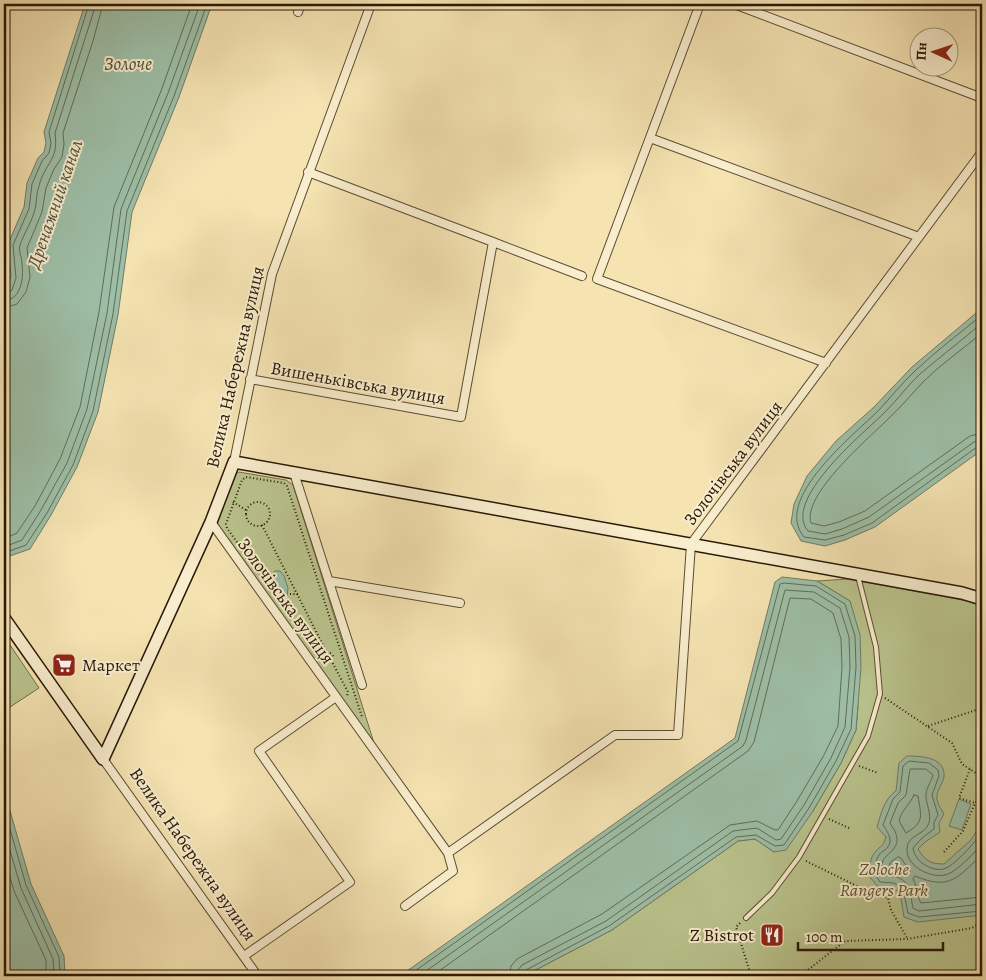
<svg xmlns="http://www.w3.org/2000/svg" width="986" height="980" viewBox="0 0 986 980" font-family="Alegreya,serif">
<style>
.green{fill:#bac48d;stroke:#716e4a}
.water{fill:#9dbfa7;stroke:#6e7c67}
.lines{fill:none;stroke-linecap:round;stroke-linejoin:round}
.shore{stroke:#626c56;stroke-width:1}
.lane-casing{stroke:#5b4b31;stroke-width:6}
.street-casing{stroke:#5b4b31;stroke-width:10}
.secondary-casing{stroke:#281806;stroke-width:14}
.path{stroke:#281806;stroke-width:2;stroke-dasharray:1 2.5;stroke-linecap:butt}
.lane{stroke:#f8edcd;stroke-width:4}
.street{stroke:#f8edcd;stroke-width:8}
.secondary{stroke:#f8edcd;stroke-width:11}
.labels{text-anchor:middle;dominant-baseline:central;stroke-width:4;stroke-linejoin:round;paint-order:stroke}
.street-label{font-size:18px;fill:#281806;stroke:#f8edcd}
.poi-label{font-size:18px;fill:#281806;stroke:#f8edcd;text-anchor:start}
.park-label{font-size:18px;font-style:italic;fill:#5b5435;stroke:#f8edcd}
.water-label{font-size:19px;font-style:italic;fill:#51523e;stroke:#f8edcd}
</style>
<rect width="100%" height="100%" fill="#f5e3b2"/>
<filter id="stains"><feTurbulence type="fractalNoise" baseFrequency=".004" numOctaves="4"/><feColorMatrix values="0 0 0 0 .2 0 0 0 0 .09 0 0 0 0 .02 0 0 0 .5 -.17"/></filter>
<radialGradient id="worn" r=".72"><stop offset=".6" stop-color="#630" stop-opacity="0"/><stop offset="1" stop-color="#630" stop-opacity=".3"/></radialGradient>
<path class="green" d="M239 472 286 480 293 485 374 743 330 690 215 522 232 476Z
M848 579 968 601 982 606V976H524L612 930 738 841 755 839 774 852 813 811 841 763 856 730 858 707 850 601 817 581Z
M4 636 39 688 4 711Z"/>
<path class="water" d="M85 4H212L179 97 132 212 118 315 98 412 77 467 51 515 30 549 4 558V292L8 287 11 276 8 244 24 207 27 183 38 158 44 152 46 143 44 132Z
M982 308V450L875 527 845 540 825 546 801 541 791 523 794 504 807 476 836 441 874 407 912 367Z
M275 571H280L284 576 288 588 287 596 283 597 276 589 271 579V575Z
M782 577 817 581 850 601 860 635 861 667 856 730 841 763 813 811 786 850 774 852 755 839 738 841 612 930 524 976H400L735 738 775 582Z
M907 756C921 756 946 757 944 777 943 783 937 790 937 796 936 802 941 809 944 814L939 823 940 832 925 842 918 849C925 861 931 864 944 864L971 840 982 822V915L918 922 904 917 900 893 893 888 878 887 870 877C870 867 869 857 877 850 883 844 883 846 886 837L877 827C881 814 884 799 896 791L899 763Z
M4 790 31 884 64 956 65 976H4Z
M959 799 971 804 962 830 949 826Z"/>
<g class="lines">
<path class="shore" d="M4 294H8L12 290 16 278 13 245 29 209 32 184 42 161 49 153 51 143 49 132 89 4
M4 301C21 300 24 278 22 264 22 257 18 251 20 245 24 233 32 222 35 209 37 202 36 193 39 186 45 162 59 161 55 133L96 4
M4 308 17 304 26 292 30 277 27 248 42 212 46 188 54 169 62 157 64 144 63 133 93 41 103 4
M982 315C960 333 936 351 915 371 902 383 891 397 879 410 855 434 772 499 804 537L825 540 844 535 872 523 977 447 982 446
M982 323C962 340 940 357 920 374 906 387 895 403 881 416 861 435 782 501 808 531L825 534 842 529 869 517 974 442 982 440
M982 333C963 349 941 364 923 382 911 395 899 409 886 421 868 439 802 495 811 523L824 526 839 522 865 511 970 436 982 433
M4 539 17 533 35 506 60 459 80 407 99 312 114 207 161 91 192 4
M4 547 22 540 41 510 67 463 87 409 107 313 121 209 168 93 200 4
M4 553 26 545 47 513 73 465 93 411 113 314 127 211 174 96 207 4
M914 795 918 796C921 816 925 822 906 833L899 821C902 809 909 806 914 795Z
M4 808 26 885 59 957 60 976
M4 830 21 888 53 959 54 976
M982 832C976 841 956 864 946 868 940 871 932 869 927 866 920 863 914 856 913 848L922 838 934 829V822L938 815 932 795 939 776 938 770 929 763 909 761 903 766 900 792 893 799 883 825C888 833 895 842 885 850 882 852 881 852 879 855 875 861 875 868 875 874L880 882 894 883 903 889 908 913 919 917 982 911
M982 843C977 851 957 871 948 874 933 880 906 867 907 849 907 836 923 834 927 827 933 818 927 807 926 797 925 790 931 782 933 775L926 769H910L906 795 898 803 890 823C892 827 895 830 896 834 901 849 886 853 883 861 881 865 881 869 881 873 886 877 891 875 897 877 912 883 910 895 913 908L919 911 982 904
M982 855C957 877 951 891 915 876L913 879C918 888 917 897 921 903L982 897
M4 857 14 891 46 960V976
M898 857 901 858 910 871 909 874 889 867 890 863Z
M408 976 738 741 780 584 784 583 816 586 845 604 855 636 856 667 851 729 836 761 809 808 784 845 775 846 756 835 736 837 609 926 526 970 523 976
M419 976 743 746 746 740 785 590 814 592 840 608 849 637 850 667 845 727 831 758 804 805 781 839 776 840 757 828 733 831 606 921 522 965 518 970 517 976
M432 976 748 751 754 742 790 598 811 599 833 613 841 639 842 667 838 726 824 755 797 801 778 830H775L757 821 730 825 602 914 517 959 511 966 509 976"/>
<g class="lane-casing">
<path id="lane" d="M746 918 772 893 799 857 868 736 880 694 876 647 858 576"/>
</g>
<g class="street-casing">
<path id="street" d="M700 4 597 279 826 363
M734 4 982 98
M298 12 301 4
M650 138 919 237
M493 242 582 276
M250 379 461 417 493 242 308 172
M234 462 272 274 371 4
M294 473 362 685
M211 522 448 853 615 735H678L691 544 982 152
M329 581 460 603
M103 759 254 971
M405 906 453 871 448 853
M244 956 350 882 259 751 336 697"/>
</g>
<g class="secondary-casing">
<path id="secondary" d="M4 618 103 759
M103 759 211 522 234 462 962 593 982 599"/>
</g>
<path class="path" d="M233 502 246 510
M246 514a12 12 0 1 1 24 0a12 12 0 1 1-24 0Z
M262 525 327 653
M241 548 227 528 226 524 242 480 246 477 284 483 287 486 362 717
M290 594H298
M325 657a4 4 0 1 1 8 0a4 4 0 1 1-8 0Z
M331 660 348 692 347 696
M885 698 952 743 962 764 982 777
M928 726 982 708
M859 766 878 773
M970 769 959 798 975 803
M829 819 851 829
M944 852 963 831 975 803 982 797
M806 861 867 891 888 898 891 910 907 938
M740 923 736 927 751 976
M800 976 845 941 907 939 972 928 982 922"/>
<use href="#lane" class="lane"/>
<use href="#street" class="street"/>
<use href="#secondary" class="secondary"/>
</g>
<defs>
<g id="supermarket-square" transform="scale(1.25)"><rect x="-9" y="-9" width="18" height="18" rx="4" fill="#8f2418" stroke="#f8edcd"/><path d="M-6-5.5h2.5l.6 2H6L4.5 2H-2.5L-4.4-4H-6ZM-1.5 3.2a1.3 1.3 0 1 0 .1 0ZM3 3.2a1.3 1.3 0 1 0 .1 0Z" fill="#fff"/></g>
<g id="restaurant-square" transform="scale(1.25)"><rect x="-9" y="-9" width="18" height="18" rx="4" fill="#8f2418" stroke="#f8edcd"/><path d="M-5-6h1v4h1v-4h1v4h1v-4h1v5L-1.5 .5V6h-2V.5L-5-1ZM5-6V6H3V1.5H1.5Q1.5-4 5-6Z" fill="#fff"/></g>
</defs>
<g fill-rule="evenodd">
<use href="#supermarket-square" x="64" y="665"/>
<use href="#restaurant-square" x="772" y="935"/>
</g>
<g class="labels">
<g class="street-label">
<text transform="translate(235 367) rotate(-77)">Велика Набережна вулиця</text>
<text transform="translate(358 383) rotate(10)">Вишеньківська вулиця</text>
<text transform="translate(733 463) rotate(-53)">Золочівська вулиця</text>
<text transform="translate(286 601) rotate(54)">Золочівська вулиця</text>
<text transform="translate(193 854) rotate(55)">Велика Набережна вулиця</text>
</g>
<g class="poi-label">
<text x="82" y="665">Маркет</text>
<text x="754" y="935" text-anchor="end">Z Bistrot</text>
</g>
<g class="park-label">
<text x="884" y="869">Zoloche<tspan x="884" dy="21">Rangers Park</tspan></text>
</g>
<g class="water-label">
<text x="128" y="64">Золоче</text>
<text transform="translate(55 204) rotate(-71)">Дренажний канал</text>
</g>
</g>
<rect width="986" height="980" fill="none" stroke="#f5e3b2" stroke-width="20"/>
<rect x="5" y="5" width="976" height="970" fill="none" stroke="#281806" stroke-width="2.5"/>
<rect x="10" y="10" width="966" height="960" fill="none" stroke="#281806"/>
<g transform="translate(934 52) rotate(273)"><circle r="24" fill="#f8edcd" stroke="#a5987d"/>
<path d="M0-4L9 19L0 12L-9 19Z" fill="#8f2418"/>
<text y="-8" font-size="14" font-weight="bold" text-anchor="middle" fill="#281806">Пн</text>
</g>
<path d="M798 942v8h145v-8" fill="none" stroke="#281806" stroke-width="2.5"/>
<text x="806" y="942" font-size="15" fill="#281806" stroke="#f8edcd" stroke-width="4" paint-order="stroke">100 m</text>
<rect width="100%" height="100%" filter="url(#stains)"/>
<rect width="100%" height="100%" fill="url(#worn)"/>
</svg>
